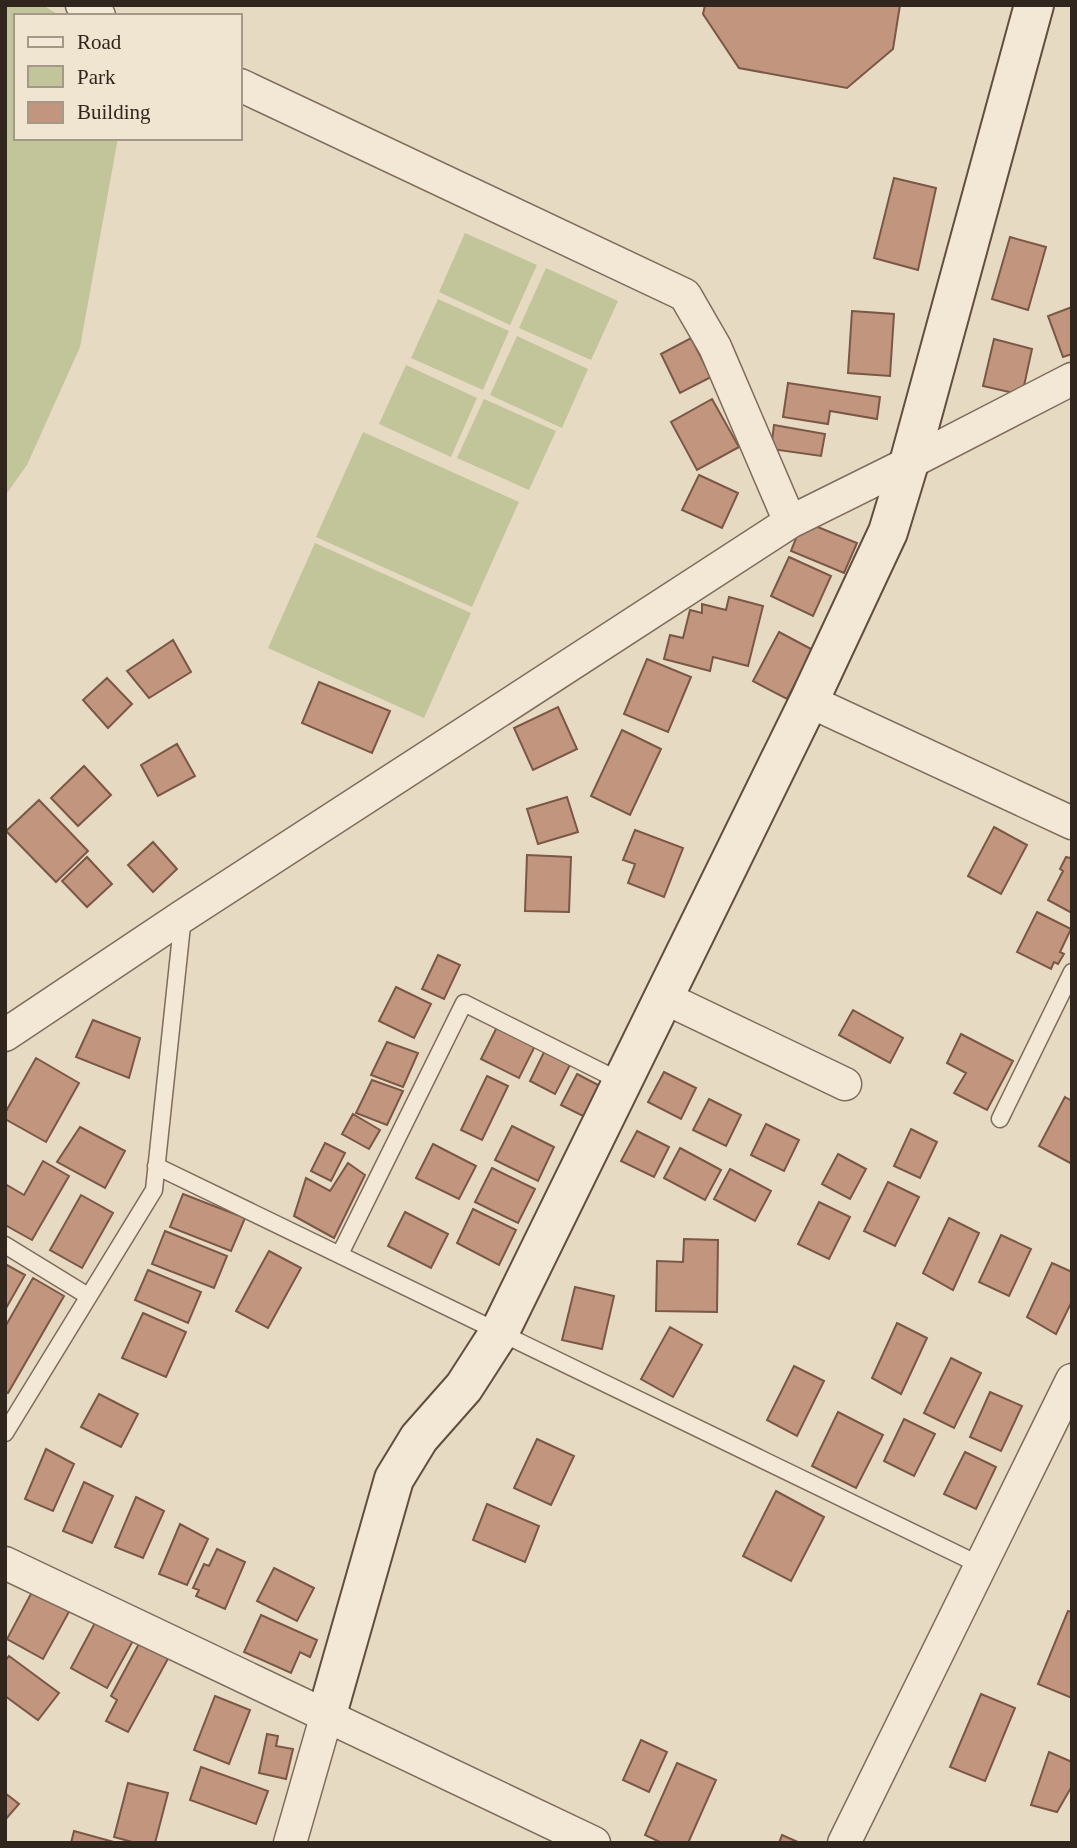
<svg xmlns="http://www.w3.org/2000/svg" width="1077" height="1848" viewBox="0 0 1077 1848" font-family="'Times New Roman',serif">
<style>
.green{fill:#c2c499}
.building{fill:#c1957e;stroke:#7b5745;stroke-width:2}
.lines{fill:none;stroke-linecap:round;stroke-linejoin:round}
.lane-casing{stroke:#7f6c5c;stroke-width:19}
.street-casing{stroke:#7f6c5c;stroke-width:35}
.secondary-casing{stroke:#614e3f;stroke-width:42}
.lane{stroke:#f3e8d5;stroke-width:16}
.street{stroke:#f3e8d5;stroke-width:32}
.secondary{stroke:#f3e8d5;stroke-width:38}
</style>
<rect width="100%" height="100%" fill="#e7dac3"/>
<path class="green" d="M5 5H43L60 16H16V138H118L80 347 27 465 5 496Z
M465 233 537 265 510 325 439 292Z
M546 268 618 301 591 360 519 328Z
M438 299 509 331 483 390 411 358Z
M517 336 588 369 562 428 490 395Z
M406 365 477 398 451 457 379 424Z
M484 399 556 431 529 490 457 458Z
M363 432 519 502 472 607 316 537Z
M315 543 471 613 424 718 268 648Z"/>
<path class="building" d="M705 5H900L893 49 847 88 739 68 703 14Z
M894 178 936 188 918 270 874 258Z
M1010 237 1046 247 1028 310 992 299Z
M1072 307V354L1063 357 1048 316Z
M852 311 894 314 890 376 848 373Z
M691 338 711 377 680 393 661 354Z
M994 339 1032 349 1022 395 983 386Z
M788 383 880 397 877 419 830 411 828 424 783 417Z
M712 399 739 447 697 470 671 422Z
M774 425 825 434 821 456 771 449Z
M699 475 738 493 722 528 682 510Z
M803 521 857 543 844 573 791 551Z
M789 557 831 576 813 616 771 596Z
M729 597 763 606 748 666 713 657 710 671 664 659 670 635 683 638 690 610 702 613V604L726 610Z
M779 632 813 650 787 699 753 681Z
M173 640 191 672 149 698 127 671Z
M647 659 691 677 668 732 624 714Z
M107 678 132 704 108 728 83 700Z
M319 682 390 711 372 753 302 723Z
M558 707 577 749 533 770 514 728Z
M622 730 661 749 630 815 591 796Z
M177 744 195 776 158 796 141 765Z
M84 766 111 795 78 826 51 798Z
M567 797 578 832 538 844 527 809Z
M39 800 88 851 56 882 6 831Z
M994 827 1027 845 1001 894 968 876Z
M635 830 683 848 664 897 628 883 635 864 623 860Z
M153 842 177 869 153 892 128 865Z
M527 855 571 857 569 912 525 911Z
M1072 855V913L1048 900 1063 871 1060 869 1066 857 1070 858Z
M87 857 112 884 87 907 62 881Z
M1037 912 1071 929 1060 952 1064 954 1058 964 1054 962 1051 969 1017 952Z
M438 955 460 965 444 999 422 989Z
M396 987 431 1004 414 1038 379 1021Z
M853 1010 903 1038 890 1063 839 1035Z
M93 1020 140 1038 129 1078 76 1057Z
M498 1025 536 1044 519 1078 481 1059Z
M961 1034 1013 1061 987 1110 954 1093 966 1073 947 1063Z
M387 1042 418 1053 403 1087 371 1075Z
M545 1050 571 1063 555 1094 530 1081Z
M36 1058 79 1083 46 1142 5 1119V1113Z
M664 1072 696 1088 681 1119 648 1102Z
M577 1074 602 1087 587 1118 561 1105Z
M487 1076 508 1086 482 1140 461 1130Z
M372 1080 403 1091 387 1125 356 1113Z
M1065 1097 1072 1101V1164L1039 1146Z
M709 1099 741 1115 726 1146 693 1130Z
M353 1114 380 1130 369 1149 342 1134Z
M766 1124 799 1140 784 1171 751 1155Z
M512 1126 554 1147 538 1181 495 1160Z
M80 1127 125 1151 105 1188 57 1162Z
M911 1129 937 1142 920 1178 894 1166Z
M637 1131 669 1147 654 1177 621 1161Z
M325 1143 345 1153 331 1181 311 1171Z
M433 1144 476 1166 459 1199 416 1178Z
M680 1148 721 1170 705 1200 664 1178Z
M838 1154 866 1169 850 1199 822 1184Z
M43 1161 69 1176 32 1240 5 1225V1184L24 1195Z
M348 1163 365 1175 334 1238 294 1216 306 1178 330 1191Z
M492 1168 535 1189 518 1223 475 1202Z
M730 1169 771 1191 755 1221 714 1199Z
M888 1182 919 1197 895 1246 864 1231Z
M183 1194 245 1218 231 1251 170 1227Z
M81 1195 113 1213 82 1268 50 1250Z
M819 1202 850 1217 829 1259 798 1244Z
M473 1209 516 1230 499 1265 457 1243Z
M405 1212 448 1234 431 1268 388 1246Z
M949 1218 979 1233 953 1290 923 1273Z
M165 1231 227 1256 214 1288 152 1264Z
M1001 1235 1031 1249 1009 1296 979 1282Z
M684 1239 718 1240 717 1312 656 1311 657 1261 683 1262Z
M269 1251 301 1268 268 1328 236 1311Z
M1052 1263 1072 1272V1301L1056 1334 1027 1317Z
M5 1264 25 1275 5 1310Z
M148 1270 201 1292 188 1323 135 1300Z
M33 1278 64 1296 8 1393 5 1392V1327Z
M575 1287 614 1296 602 1349 562 1340Z
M143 1313 186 1332 166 1377 122 1358Z
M897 1323 927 1338 901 1394 872 1378Z
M670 1327 702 1345 673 1397 641 1379Z
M951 1358 981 1373 954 1428 924 1413Z
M794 1366 824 1381 797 1436 767 1420Z
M990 1392 1022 1406 1001 1451 970 1437Z
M99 1394 138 1414 121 1447 81 1427Z
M838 1412 883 1435 856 1488 812 1466Z
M904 1419 935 1434 914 1476 884 1461Z
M537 1439 574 1456 551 1505 514 1488Z
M46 1449 74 1464 53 1511 25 1499Z
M965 1452 996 1467 976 1509 944 1494Z
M84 1482 113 1496 92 1543 63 1531Z
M776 1491 824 1517 791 1581 743 1556Z
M136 1497 164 1511 143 1558 115 1547Z
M487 1504 539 1526 525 1562 473 1540Z
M180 1524 208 1539 187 1585 159 1574Z
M217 1549 245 1562 225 1609 196 1596 199 1590 193 1588 204 1564 209 1566Z
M274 1568 314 1588 297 1621 257 1601Z
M33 1590 70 1610 43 1659 7 1639Z
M1068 1611 1072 1612V1698L1038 1684Z
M261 1615 317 1640 310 1657 300 1652 291 1673 244 1652Z
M97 1619 134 1639 107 1688 71 1668Z
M141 1640 170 1655 128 1732 106 1721 117 1700 111 1696Z
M9 1656 59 1693 38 1720 5 1696V1661Z
M981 1694 1015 1708 985 1781 950 1767Z
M215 1696 250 1710 229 1764 194 1750Z
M267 1734 278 1736 276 1746 293 1749 286 1779 259 1773Z
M641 1740 667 1752 649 1792 623 1780Z
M1049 1752 1072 1762V1786L1057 1812 1031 1805Z
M677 1763 716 1780 688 1843H662L645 1835Z
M201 1767 268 1791 256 1824 190 1800Z
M128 1783 168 1793 155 1843H136L114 1837Z
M5 1793 19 1804 5 1820Z
M74 1831 114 1842V1843H71Z
M782 1835 800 1843H779Z"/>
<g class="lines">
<g class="lane-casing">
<path id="lane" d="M1000 1119 1072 972
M156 1166 980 1565
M5 1245 88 1296
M340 1254 464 1003 622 1082
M5 1433 154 1190 183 916"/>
</g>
<g class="street-casing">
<path id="street" d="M82 5 99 16
M240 85 685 295 715 347 790 522
M809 701 1072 823
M663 997 845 1084
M5 1035 183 916 790 522 909 463 1072 379
M5 1563 594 1843
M290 1843 327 1714
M844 1843 1072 1380"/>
</g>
<g class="secondary-casing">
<path id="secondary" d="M327 1714 394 1479 419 1438 464 1387 500 1331 809 701 888 532 909 463 1034 5"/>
</g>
<use href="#lane" class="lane"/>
<use href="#street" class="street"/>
<use href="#secondary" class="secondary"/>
</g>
<rect width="1077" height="1848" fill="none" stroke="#31261e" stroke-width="14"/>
<rect x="14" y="14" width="228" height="126" fill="#f0e5d1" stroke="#a49989" stroke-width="2"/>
<rect x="28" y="37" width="35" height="10" fill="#f3e8d5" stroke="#a49989" stroke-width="2"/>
<text x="77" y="49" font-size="21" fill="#31261e">Road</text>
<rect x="28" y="66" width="35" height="21" fill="#c2c499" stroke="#a49989" stroke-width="2"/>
<text x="77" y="84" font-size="21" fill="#31261e">Park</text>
<rect x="28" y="102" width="35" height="21" fill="#c1957e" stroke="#a49989" stroke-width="2"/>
<text x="77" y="119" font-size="21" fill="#31261e">Building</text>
</svg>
